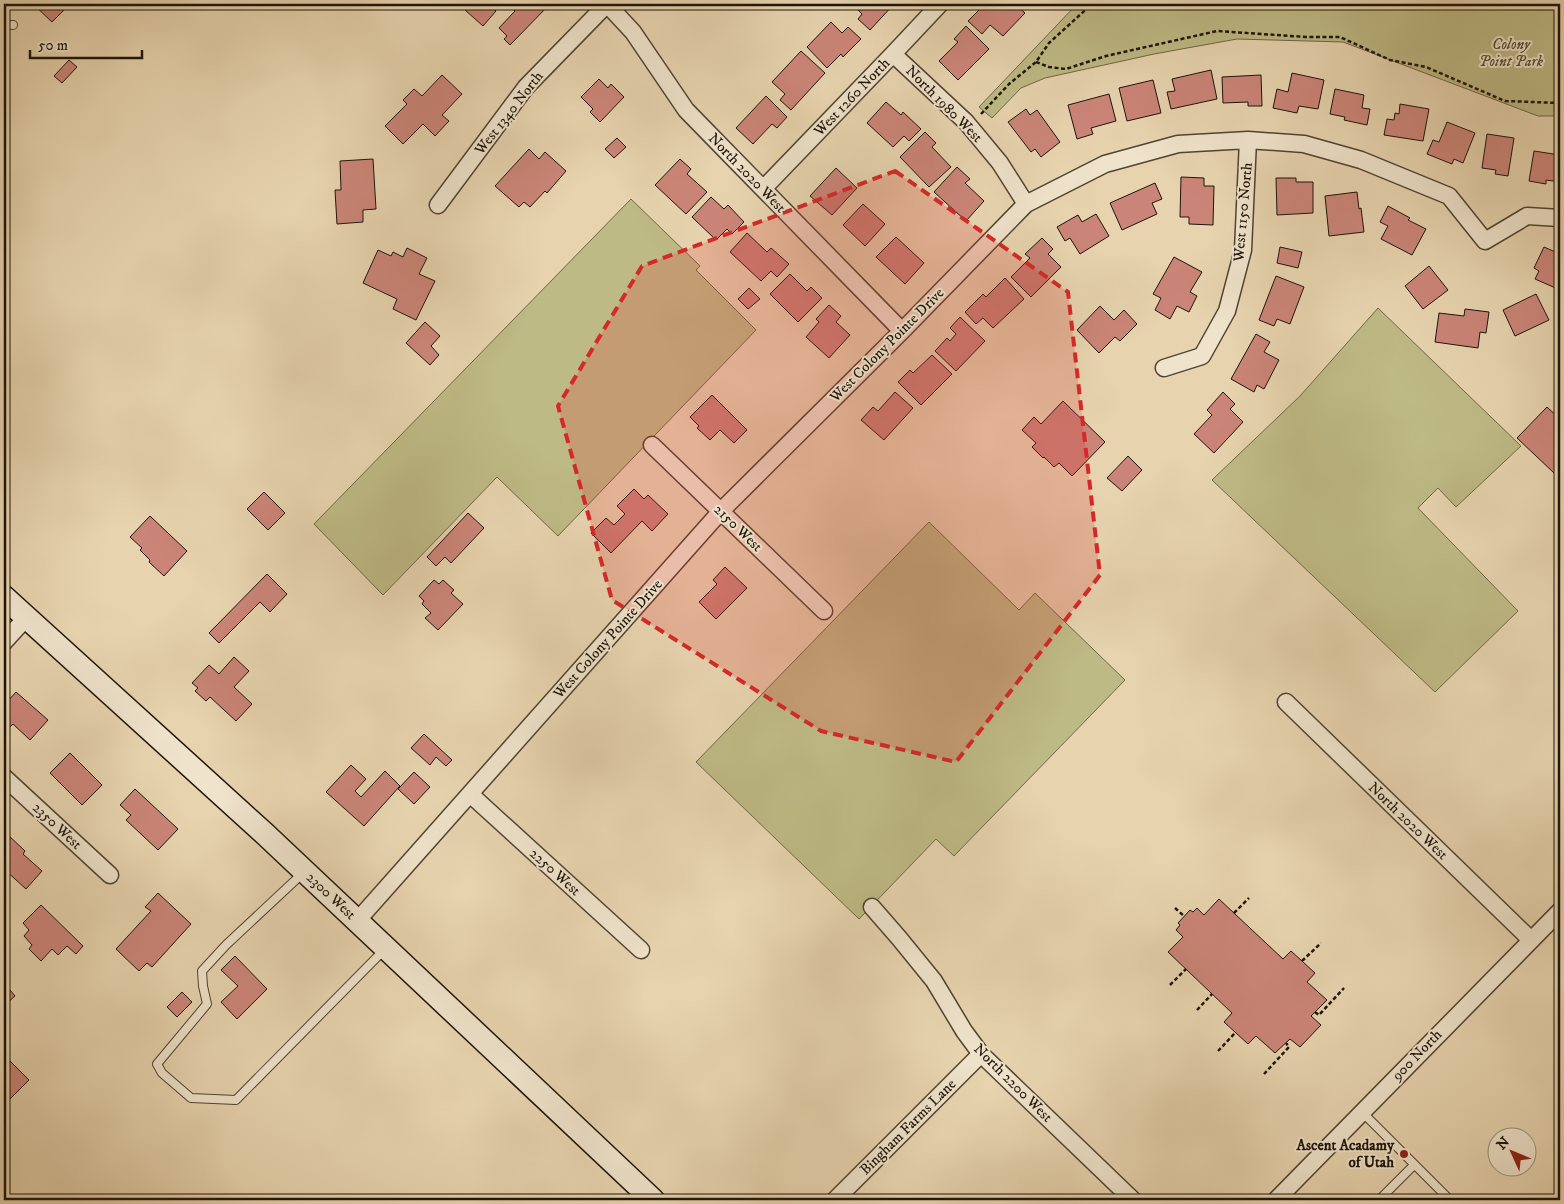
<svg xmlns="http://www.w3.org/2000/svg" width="1564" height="1204" viewBox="0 0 1564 1204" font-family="'IM FELL DW Pica',serif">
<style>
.green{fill:#beba85;stroke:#6e6747}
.building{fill:#cb8578;stroke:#1d1409}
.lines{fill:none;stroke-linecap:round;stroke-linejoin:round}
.lane-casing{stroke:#504432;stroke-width:10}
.street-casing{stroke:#504432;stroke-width:19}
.secondary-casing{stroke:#1d1409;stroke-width:25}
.path{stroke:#1d1409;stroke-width:2.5;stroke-dasharray:4 2.5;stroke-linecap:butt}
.lane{stroke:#efe3cb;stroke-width:8}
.street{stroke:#efe3cb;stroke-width:16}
.secondary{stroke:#efe3cb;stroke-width:22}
.marked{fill:#d62828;fill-opacity:0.2;stroke:#d62828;stroke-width:4;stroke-dasharray:10 6;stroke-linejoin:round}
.poi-dot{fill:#8f2418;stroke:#efe3cb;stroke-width:2}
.labels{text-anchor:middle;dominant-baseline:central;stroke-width:4;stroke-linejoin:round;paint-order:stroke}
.park-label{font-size:15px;font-style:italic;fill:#554e34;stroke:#efe3cb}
.street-label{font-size:15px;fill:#1d1409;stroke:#efe3cb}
.poi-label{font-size:15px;font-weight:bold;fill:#1d1409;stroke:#efe3cb;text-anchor:end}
</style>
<rect width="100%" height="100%" fill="#e7d4af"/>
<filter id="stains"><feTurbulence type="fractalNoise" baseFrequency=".004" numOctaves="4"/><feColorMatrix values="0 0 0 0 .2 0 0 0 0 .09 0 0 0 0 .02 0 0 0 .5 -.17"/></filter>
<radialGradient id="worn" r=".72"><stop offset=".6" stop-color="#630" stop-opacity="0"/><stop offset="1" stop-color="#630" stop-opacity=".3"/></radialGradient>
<path class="green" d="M1077 4H1560V116H1538L1343 42 1237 39 1154 54 1045 78 1021 88 992 118 979 107Z
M631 199 700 266 696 270 756 330 558 536 497 477 383 595 314 524Z
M1378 308 1521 446 1456 507 1438 488 1418 508 1518 611 1435 692 1212 480 1300 396Z
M929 522 1019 610 1035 593 1125 680 954 856 936 839 859 919 696 762Z"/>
<path class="building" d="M33 4H70L52 22Z
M471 4H488L496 11 483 26 465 10Z
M507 4H550L510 45 504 39 507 36 499 28 515 11Z
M852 4H894L870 30 858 19 862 14Z
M985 4H987L991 7 994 4H1015L1025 13 1003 36 990 25 982 34 968 21Z
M831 22 842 33 848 27 861 39 843 57 841 54 827 68 807 47Z
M966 26 989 49 958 80 939 61 958 42 954 39Z
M801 51 825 73 791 110 780 100 785 94 772 82Z
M69 60 77 67 62 83 54 76Z
M1211 70 1217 99 1171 109 1167 92 1175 91 1172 79Z
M1292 73 1324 80 1318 109 1299 106 1297 113 1273 108 1277 89 1288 92Z
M442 75 462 94 442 115 449 121 435 136 423 124 403 144 385 126 407 104 403 100 414 89 422 96Z
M1261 75 1262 106H1248V102L1223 103 1222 77Z
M599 79 608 88 611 84 624 97 600 122 590 112 593 109 581 97Z
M1153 80 1161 113 1127 121 1119 88Z
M1335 89 1364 95 1362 108 1370 109 1367 125 1344 120 1345 117 1330 114Z
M1109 94 1116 121 1091 128 1093 134 1077 139 1068 105Z
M766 96 787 117 777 128 772 124 753 144 736 128Z
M886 102 901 115 903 112 921 129 909 141 904 136 893 147 867 123Z
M1400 104 1429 109 1423 141 1384 135 1387 119 1394 120 1395 113 1399 114Z
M1026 109 1030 115 1037 110 1060 142 1041 157 1035 149 1031 152 1008 122Z
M1447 122 1475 133 1463 163 1454 159 1452 164 1427 154 1433 140 1439 142Z
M925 132 936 143 932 147 951 167 929 187 900 157Z
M1487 134 1514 138 1508 176 1495 174 1496 170 1482 168Z
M617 138 626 147 614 158 605 149Z
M529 149 539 159 545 152 566 171 547 193 545 191 530 207 524 202 519 207 495 186Z
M1534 151 1560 155V182L1546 180V184L1529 181Z
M373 159 376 209 363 210V222L337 224 335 190H341L340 161Z
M680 159 691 169 687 174 707 192 686 214 655 185Z
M957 167 970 179 965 183 984 201 966 221 934 192Z
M836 168 857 188 832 215 810 196Z
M1181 177 1204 178V186H1214L1213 225 1189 224V217H1180Z
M1276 178H1296V182H1313V213L1277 215Z
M1155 183 1162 199 1152 203 1157 214 1122 230 1110 203Z
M1357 192 1359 209 1361 208 1364 232 1329 236 1325 196Z
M711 197 724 209 728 205 744 222 732 234 727 229 716 240 692 217Z
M863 204 885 224 865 246 843 225Z
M1388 206 1410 218 1408 220 1426 229 1412 255 1381 239 1388 226 1380 222Z
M1096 214 1109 236 1080 254 1070 238 1065 241 1057 227 1078 215 1082 222Z
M747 233 767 252 771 248 789 264 777 277 771 271 761 281 730 252Z
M896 237 924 263 905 284 876 257Z
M1042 238 1053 249 1048 254 1061 267 1031 297 1011 277 1030 258 1025 254Z
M1280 247 1302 252 1298 268 1277 263Z
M1544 247 1560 254V290L1535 279 1539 271 1534 268Z
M407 248 427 258 419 274 435 281 416 320 393 309 397 299 363 283 378 250 391 256 393 252 403 257Z
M1174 257 1202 272 1190 292 1197 296 1189 312 1177 306 1170 319 1155 310 1161 298 1153 294Z
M1429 266 1448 290 1423 309 1405 286Z
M790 274 807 291 811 287 822 298 798 322 770 294Z
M1276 276 1304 287 1290 324 1277 319 1274 326 1259 320Z
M1005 278 1024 299 993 328 983 318 976 324 965 312 983 294 986 297Z
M749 288 760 299 748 309 738 299Z
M1536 294 1549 320 1515 336 1503 310Z
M829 305 841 316 836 322 850 335 829 358 806 337 819 322 816 319Z
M1100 306 1114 320 1124 310 1137 324 1120 341 1115 337 1099 353 1077 330Z
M1465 309 1489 312 1486 333 1480 332 1478 348 1435 342 1439 313 1464 316Z
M960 317 985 341 956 371 935 351 947 338 950 341 956 334 950 328Z
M425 322 440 336 431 346 439 355 430 365 406 343Z
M1256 334 1270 342 1264 352 1279 360 1264 389 1257 385 1254 392 1231 379Z
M932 355 952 374 921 405 898 382 910 370 913 373Z
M895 392 913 408 884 440 861 420 873 407 878 411Z
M1223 392 1235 404 1230 409 1243 422 1214 453 1194 434 1212 415 1207 410Z
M712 395 747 430 734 443 720 430 710 440 697 428 699 426 690 417Z
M1063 401 1105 442 1072 476 1059 463 1054 467 1044 457 1043 458 1032 447 1036 443 1022 430 1034 417 1041 424Z
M1547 407 1560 419V466L1554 473 1517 438Z
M1128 456 1142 470 1122 491 1107 478Z
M634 489 644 499 648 495 668 514 652 531 642 521 611 553 591 533 606 518 614 525 625 514 617 506Z
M264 492 285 513 268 530 247 509Z
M468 513 484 528 451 563 445 557 436 566 427 557Z
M150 516 187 551 164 576 149 562 150 560 140 550 142 548 130 537Z
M725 567 747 588 716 619 699 602 717 584 713 580Z
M267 574 287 594 270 612 260 602 219 643 209 633Z
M434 580 439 584 443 580 454 590 451 593 463 604 438 630 425 618 431 613 422 604 424 601 419 596Z
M234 657 249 671 234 687 252 704 236 721 210 697 206 701 195 691 198 688 192 683 209 665 219 674Z
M16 692 48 720 30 740 13 724 6 731 4 729V699L7 702Z
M424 734 452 760 446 766 436 757 430 765 411 748Z
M70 753 102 785 82 805 50 773Z
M351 765 366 779 355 791 361 797 385 771 400 786 364 826 326 792Z
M414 772 430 787 414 804 398 789Z
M135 789 178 829 158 850 126 820 131 815 120 805Z
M6 833 25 851 23 854 42 871 26 889 4 869V835Z
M158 893 191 924 152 967 147 963 139 971 116 949 151 911 145 907Z
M1219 899 1283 959 1291 951 1315 973 1307 982 1327 1000 1311 1016 1321 1025 1300 1047 1290 1039 1275 1053 1256 1036 1248 1044 1224 1022 1232 1013 1168 952 1183 937 1176 930 1180 925 1178 923 1190 910 1193 912 1197 908 1204 915Z
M41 905 83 946 76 954 67 946 58 955 52 949 41 961 29 949 32 945 24 936 29 930 23 923Z
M235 956 267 989 237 1019 221 1002 238 986 221 970Z
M4 983 15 996 4 1006Z
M182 992 192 1002 177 1017 167 1007Z
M9 1060 29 1080 4 1105V1065Z"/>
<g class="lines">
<g class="lane-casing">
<path id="lane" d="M4 25H13
M303 873 226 945 202 971 203 986 207 1004 157 1064 162 1073 191 1098 236 1100 385 949
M1362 1112 1450 1200
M1379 1200 1414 1165"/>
</g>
<g class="street-casing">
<path id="street" d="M607 4 633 32 686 110 902 331
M893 54 966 122 1000 163 1026 204
M763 189 893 54 940 4
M438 205 526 87 607 4
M1164 368 1202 356 1227 311 1243 250 1248 140
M652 445 824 611
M4 642 26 618
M1286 702 1531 940
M4 777 110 875
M470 794 641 950
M872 907 899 938 934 981 964 1031 981 1054 1133 1200
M357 921 721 511 902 331 1026 204 1105 164 1178 144 1248 140 1304 144 1361 160 1449 196 1485 241 1527 216 1560 218
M835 1200 981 1054
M1276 1200 1560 911"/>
</g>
<g class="secondary-casing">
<path id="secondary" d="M4 597 265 834 653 1200"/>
</g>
<path class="path" d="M1036 62 1049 67 1066 69 1106 56 1217 31 1306 37H1340L1390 60 1426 67 1505 101 1560 103
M981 114 1009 84 1036 62 1049 43 1092 4
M1175 908 1184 916
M1234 913 1249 898
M1302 961 1321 943
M1170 985 1186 969
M1197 1010 1212 994
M1315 1012 1319 1015 1344 988
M1218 1051 1235 1033
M1264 1074 1289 1047 1286 1043"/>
<use href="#lane" class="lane"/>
<use href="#street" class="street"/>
<use href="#secondary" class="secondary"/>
</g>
<path class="marked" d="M895 171 1068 292 1100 575 956 762 821 731 612 600 558 406 642 266Z"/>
<circle class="poi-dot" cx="1404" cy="1154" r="5"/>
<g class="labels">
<g class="park-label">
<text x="1511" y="44">Colony<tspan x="1511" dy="17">Point Park</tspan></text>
</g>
<g class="street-label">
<text transform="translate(852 97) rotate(-46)">West 1260 North</text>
<text transform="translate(944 104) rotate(45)">North 1980 West</text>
<text transform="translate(509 113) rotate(-52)">West 1340 North</text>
<text transform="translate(747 173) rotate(46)">North 2020 West</text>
<text transform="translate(1243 212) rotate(-85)">West 1150 North</text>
<text transform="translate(887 345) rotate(-45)">West Colony Pointe Drive</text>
<text transform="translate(738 528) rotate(44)">2150 West</text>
<text transform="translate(608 639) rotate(-48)">West Colony Pointe Drive</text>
<text transform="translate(1408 821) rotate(44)">North 2020 West</text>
<text transform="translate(57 826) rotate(43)">2350 West</text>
<text transform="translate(555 872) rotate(42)">2250 West</text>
<text transform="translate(331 896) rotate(43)">2300 West</text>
<text transform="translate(1417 1055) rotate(-46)">900 North</text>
<text transform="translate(1013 1083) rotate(45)">North 2200 West</text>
<text transform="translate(908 1127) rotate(-45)">Bingham Farms Lane</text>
</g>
<g class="poi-label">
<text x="1394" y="1145">Ascent Acadamy<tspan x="1394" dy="17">of Utah</tspan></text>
</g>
</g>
<rect width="1564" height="1204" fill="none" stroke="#e7d4af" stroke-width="20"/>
<rect x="5" y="5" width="1554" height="1194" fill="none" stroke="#1d1409" stroke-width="2.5"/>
<rect x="10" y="10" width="1544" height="1184" fill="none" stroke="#1d1409"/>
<g transform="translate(1512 1152) rotate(314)"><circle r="24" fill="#efe3cb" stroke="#9b907d"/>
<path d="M0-4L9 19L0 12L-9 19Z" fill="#8f2418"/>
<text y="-8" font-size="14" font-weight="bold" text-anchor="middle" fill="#1d1409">N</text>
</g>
<path d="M30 50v8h112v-8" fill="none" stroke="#1d1409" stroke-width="2.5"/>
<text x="38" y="50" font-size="15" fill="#1d1409" stroke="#efe3cb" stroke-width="4" paint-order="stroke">50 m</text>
<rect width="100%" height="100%" filter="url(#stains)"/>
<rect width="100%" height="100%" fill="url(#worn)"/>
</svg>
